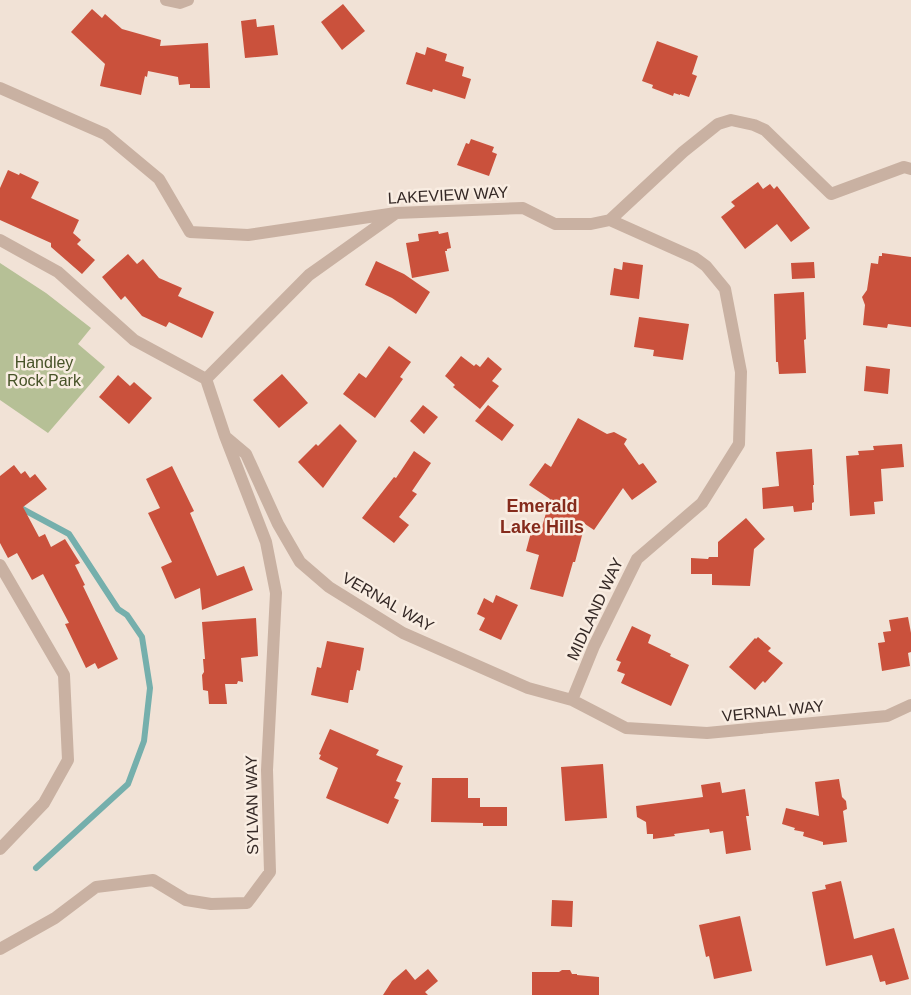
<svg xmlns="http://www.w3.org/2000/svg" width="911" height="995" viewBox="0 0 911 995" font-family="Arial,sans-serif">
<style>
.green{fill:#b6c096}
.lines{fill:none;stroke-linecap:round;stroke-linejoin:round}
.stream{stroke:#75afac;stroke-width:6}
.building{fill:#ca513c}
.street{stroke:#c9b1a2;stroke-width:12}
.labels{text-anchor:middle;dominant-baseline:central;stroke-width:5;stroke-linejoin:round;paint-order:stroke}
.street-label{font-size:16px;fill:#342825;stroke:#f9ede2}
.park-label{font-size:16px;fill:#475328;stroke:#f9ede2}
.neighbourhood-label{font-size:18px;font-weight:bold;fill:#852b1c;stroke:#f9ede2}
</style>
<rect width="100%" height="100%" fill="#f1e2d6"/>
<path class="green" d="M0 263 46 293 91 328 78 344 105 367 48 433 0 400Z"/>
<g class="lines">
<path class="stream" d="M17 506 69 534 118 609 127 615 142 637 150 688 144 741 128 784 36 868"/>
</g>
<path class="building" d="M343 4 365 31 342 50 321 22Z
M92 9 102 18 105 14 122 29 161 40 160 46 208 43 210 88H190V84L179 85 178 77 148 71 147 77 145 76 141 95 100 86 105 64 71 32Z
M256 19 257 27 274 25 278 55 245 58 241 21Z
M657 41 698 56 692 74 697 76 689 97 680 94V95L674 93 673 96 652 88 653 85 642 81Z
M427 47 447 54 445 61 464 67 462 76 471 79 465 99 433 89 432 92 406 84 416 52 425 55Z
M471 139 494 147 492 152 497 154 489 176 457 165 466 143 469 144Z
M8 170 19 175 20 173 39 182 31 198 79 220 73 233 81 240 77 244 95 260 82 274 51 247V243L0 220V188Z
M758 182 763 189 770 184 774 189 777 186 810 228 791 242 777 224 745 249 721 217 735 206 731 202Z
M438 231 439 234 448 232 451 248 447 249V251H445L449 271 412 278 406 243 419 241 418 234Z
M882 253 911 257V327L888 324 887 328 863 325 865 305 862 297 867 290 871 263 878 264 879 256H882Z
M128 254 137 264 143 259 159 278 182 288 178 296 214 312 202 338 169 322 166 327 142 316 125 296 121 300 102 277Z
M376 261 404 274 430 292 416 314 392 298 365 285Z
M623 262 643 265 639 299 610 295 614 268 622 270Z
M814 262 815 278 792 279 791 263Z
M804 292 806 339 804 340 806 373 779 374 778 362H776L774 294Z
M639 317 689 324 683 360 653 356 654 350 634 347Z
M389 346 411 362 400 377 403 379 375 418 343 394 359 373 366 378Z
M461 356 474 366 476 364 480 367 488 357 502 369 492 381 499 386 480 409 453 387 455 385 445 376Z
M866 366 890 369 888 394 864 391Z
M282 374 308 403 279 428 253 400Z
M118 375 130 386 134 382 152 398 129 424 99 397Z
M423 405 438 417 424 434 410 421Z
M488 405 514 425 502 441 475 421Z
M578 418 607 434 614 432 627 439 624 444 639 465 643 463 657 482 632 500 623 488 594 530 585 524 575 562H573L563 597 530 589 539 555 526 551 533 525 542 527 550 499 529 485 545 463 551 467Z
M340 424 357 441 323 488 298 462 316 444 318 446Z
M902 444 904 467 881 469 883 501 874 502 875 514 850 516 846 456 859 455 858 451 874 450 873 446Z
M812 449 814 485H813L814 502 812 503V510L794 512 793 506 763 509 762 488 779 486 776 452Z
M414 451 431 463 412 491 417 494 399 517 409 525 394 543 362 518 394 477 396 478Z
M14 465 21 474 25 471 30 478 35 474 47 489 23 507 39 537 45 534 51 547 65 539 80 563 75 565 85 585 83 586 118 659 98 669 95 663 86 668 65 624 69 623 43 574 32 580 17 553 8 558 0 543V476Z
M172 466 194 511 190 513 217 576 244 566 253 590 202 610 200 588 175 599 161 567 172 562 148 513 160 508 146 479Z
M746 518 765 539 754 549 750 586 712 585V574H691V558L708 559 709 557H718V542Z
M496 595 518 605 501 640 479 630 485 618 477 614 484 598 493 603Z
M908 617 911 633V652L908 653 910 666 882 671 878 643 885 642 883 632 891 631 889 620Z
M256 618 258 656 241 658 243 682 238 681 237 684H225L227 704H209L208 691 203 690 202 675 204 672 203 659H205L202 622Z
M632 626 651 635 648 643 671 654 670 656 689 665 671 706 621 683 625 674 617 671 621 662 616 660Z
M758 637 771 648 768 651 783 663 765 683 763 681 755 690 729 667 755 638 756 639Z
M327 641 364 648 360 671 357 670 353 690H350L348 703 311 695 317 667 321 668Z
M330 729 379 750 376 755 403 766 396 781 401 783 394 798 399 800 388 824 326 798 338 768 319 759 321 755 319 754Z
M603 764 607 818 565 821 561 767Z
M432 778H468V798H480V807H507V826H483V823L431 822Z
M839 779 842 797 846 801 847 809 843 811 847 842 823 845V842L803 836 804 832 794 830 795 828 782 824 786 808 819 816 815 782Z
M720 782 722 793 745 789 749 816H746L751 850 726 854 723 831 710 833 709 829 674 834 675 836 653 839V834H647L646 822 637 817 636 806 703 797 701 785Z
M841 881 854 939 894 928 909 979 886 985 885 981 880 982 872 955 826 966 812 892 826 889 825 885Z
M552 900 573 901 572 927 551 926Z
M740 916 752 971 714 979 709 956 706 957 699 925Z
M406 969 415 980 428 969 438 981 425 992 428 995H383L392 981Z
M562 970H570L572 974H577V975L599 977V995H532V972H559Z"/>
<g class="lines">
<path class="street" d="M166 0 180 3 188 0
M0 88 105 134 159 179 190 232 248 235 396 213 523 208 555 224H591L610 220 683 152 718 124 731 120 754 125 765 130 831 194 904 167 911 169
M0 240 58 272 134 340 206 379
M227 438 246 454 278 524 300 562 329 587 403 633 528 688 572 700 626 728 707 733 887 716 911 705
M0 565 64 675 68 760 44 803 0 849
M572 700 594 646 637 559 702 503 739 444 741 372 725 289 706 266 695 258 610 220
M0 949 55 918 96 887 153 880 186 900 211 904 247 903 270 872 267 770 276 593 266 542 225 436 206 379 309 275 396 213"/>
</g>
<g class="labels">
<g class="street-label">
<text transform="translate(448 195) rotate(-3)">LAKEVIEW WAY</text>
<text transform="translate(388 602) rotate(30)">VERNAL WAY</text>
<text transform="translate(595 609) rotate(-65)">MIDLAND WAY</text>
<text transform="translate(773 711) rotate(-6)">VERNAL WAY</text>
<text transform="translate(252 805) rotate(-91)">SYLVAN WAY</text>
</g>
<g class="park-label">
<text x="44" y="362">Handley<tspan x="44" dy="18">Rock Park</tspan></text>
</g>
<g class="neighbourhood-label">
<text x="542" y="506">Emerald<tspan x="542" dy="21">Lake Hills</tspan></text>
</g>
</g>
</svg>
